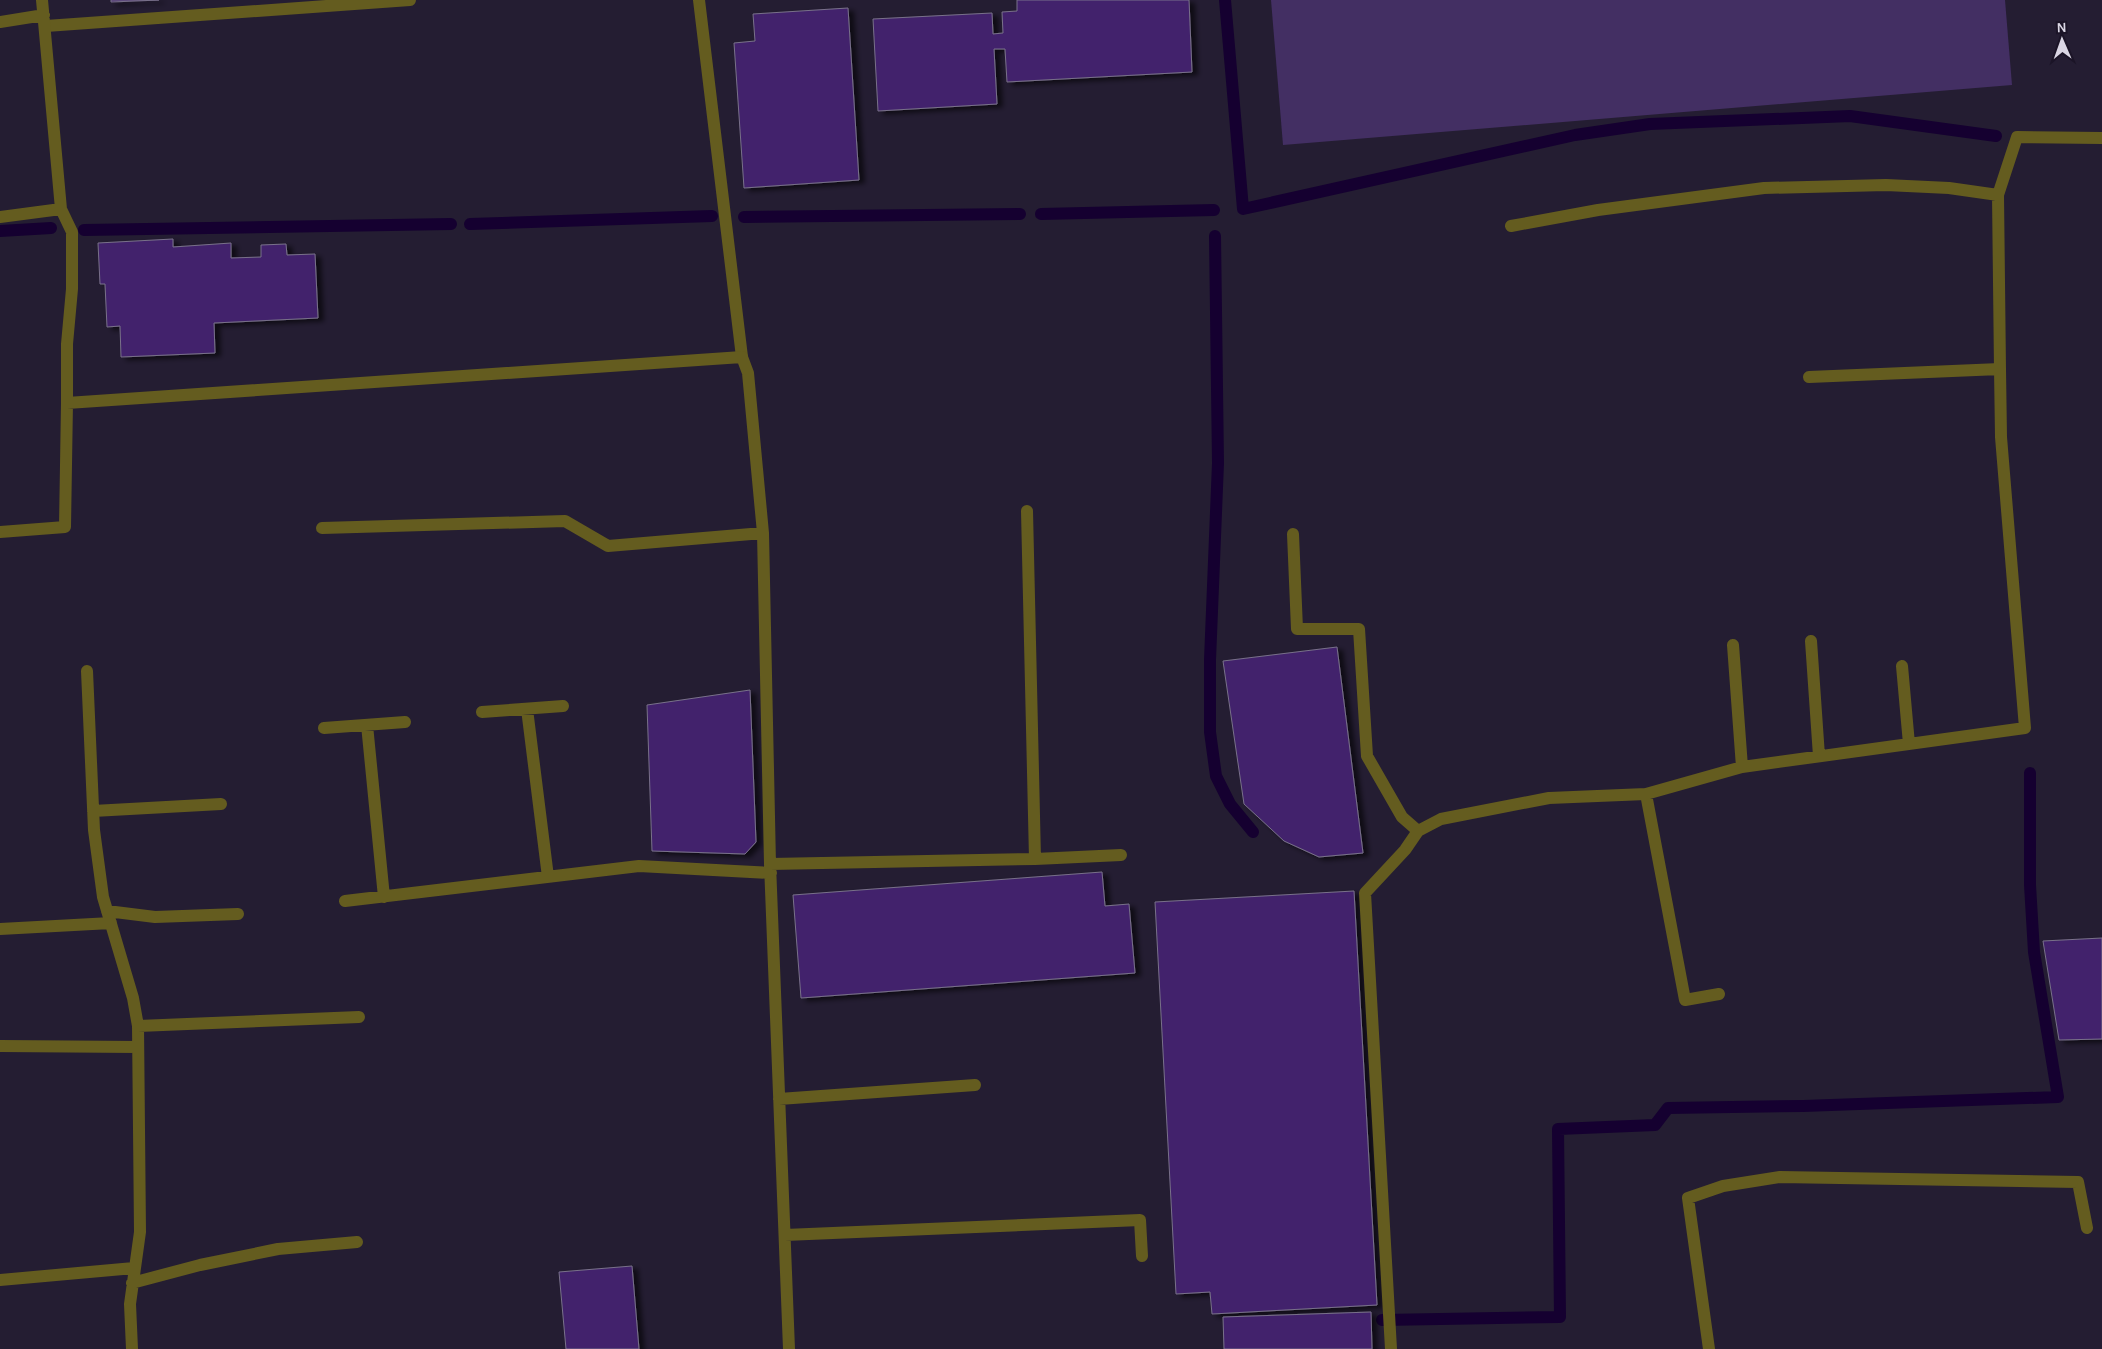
<svg xmlns="http://www.w3.org/2000/svg" width="2102" height="1349" viewBox="0 0 2102 1349" font-family="Karla,sans-serif">
<style>
.green{fill:#432f63}
.lines{fill:none;stroke-linecap:round;stroke-linejoin:round}
.stream{stroke:#150030;stroke-width:12}
.building{fill:#42236c;stroke:#79718a;filter:url(#shadow)}
.lane{stroke:#645c1f;stroke-width:12}
.street{stroke:#645c1f;stroke-width:12}
</style>
<defs>
<filter id="shadow"><feDropShadow dx="5.5" dy="3" stdDeviation="2.5" flood-color="#0009"/></filter>
</defs>
<rect width="100%" height="100%" fill="#241d32"/>
<path class="green" d="M1271 0H2005L2012 85 1283 145Z"/>
<g class="lines">
<path class="stream" d="M1225 0 1243 209 1575 135 1650 124 1850 116 1996 136
M1041 214 1214 210
M744 217 1020 214
M470 224 712 216
M84 230 451 224
M0 231 51 228
M1215 236 1218 463 1210 660V732L1216 776 1230 804 1253 832
M1382 1320 1560 1317 1558 1129 1655 1125 1668 1108 1803 1106 2058 1097 2034 952 2030 885V773"/>
</g>
<path class="building" d="M111 0H159L111 2Z
M1017 0H1189L1192 72 1007 82 1005 49H994L997 104 878 111 873 19 992 13 993 34 1003 33 1002 12 1017 11Z
M848 8 859 180 744 188 734 43 755 41 753 14Z
M173 239V247L231 243V258L261 257V245L286 244 287 255 315 254 318 318 214 323 215 353 121 357 120 326 107 327 105 284H100L98 243Z
M1337 647 1363 853 1319 857 1284 841 1244 804 1223 661Z
M750 690 756 842 745 854 652 851 647 705Z
M1102 872 1105 906 1129 904 1135 973 801 998 793 895Z
M1354 891 1377 1305 1212 1314 1210 1292 1176 1294 1155 902Z
M2102 938V1039L2059 1040 2043 941Z
M632 1266 639 1349H566L559 1272Z
M1371 1312 1372 1349H1224L1223 1317Z"/>
<g class="lines">
<path class="lane" d="M699 0 742 357
M46 26 410 0"/>
<path class="street" d="M42 0 61 209 72 232V289L67 344V403L742 357 748 373 763 533 770 864 789 1349
M0 22 44 15
M0 217 61 209
M1511 226 1598 210 1764 188 1886 185 1949 188 1998 195
M1809 377 2000 369
M322 528 565 521 608 546 763 533
M0 532 65 527 67 403
M1293 534 1297 629H1359L1367 756 1402 817 1418 831
M1811 641 1819 756
M1733 645 1742 767
M1902 666 1909 744
M87 671 94 830 103 897 133 998 138 1026 140 1232 130 1304 132 1349
M527 709 548 877
M482 712 563 706
M367 725 384 897
M324 728 405 722
M1646 794 1685 1000 1719 994
M93 811 221 804
M1035 859 1121 855
M770 864 1035 859 1027 511
M345 901 639 866 771 873
M107 911 155 917 238 914
M0 929 111 923
M138 1026 359 1017
M0 1046 138 1047
M779 1099 975 1085
M785 1235 1140 1220 1142 1256
M0 1280 134 1268
M132 1283 200 1265 278 1249 357 1242
M1391 1349 1365 893 1405 850 1418 831 1441 819 1549 798 1646 794 1742 767 2025 728 2001 437 2000 369 1998 195 2017 137 2102 138
M1709 1349 1688 1198 1723 1186 1780 1177 2078 1182 2087 1228"/>
</g>
<g transform="translate(2062 40) rotate(358)" stroke="#1b1427" stroke-width="4" paint-order="stroke">
<path d="M0-4L9 19L0 12L-9 19Z" fill="#dad6e4"/>
<text y="-8" font-size="14" font-weight="bold" text-anchor="middle" fill="#dad6e4">N</text>
</g>
</svg>
